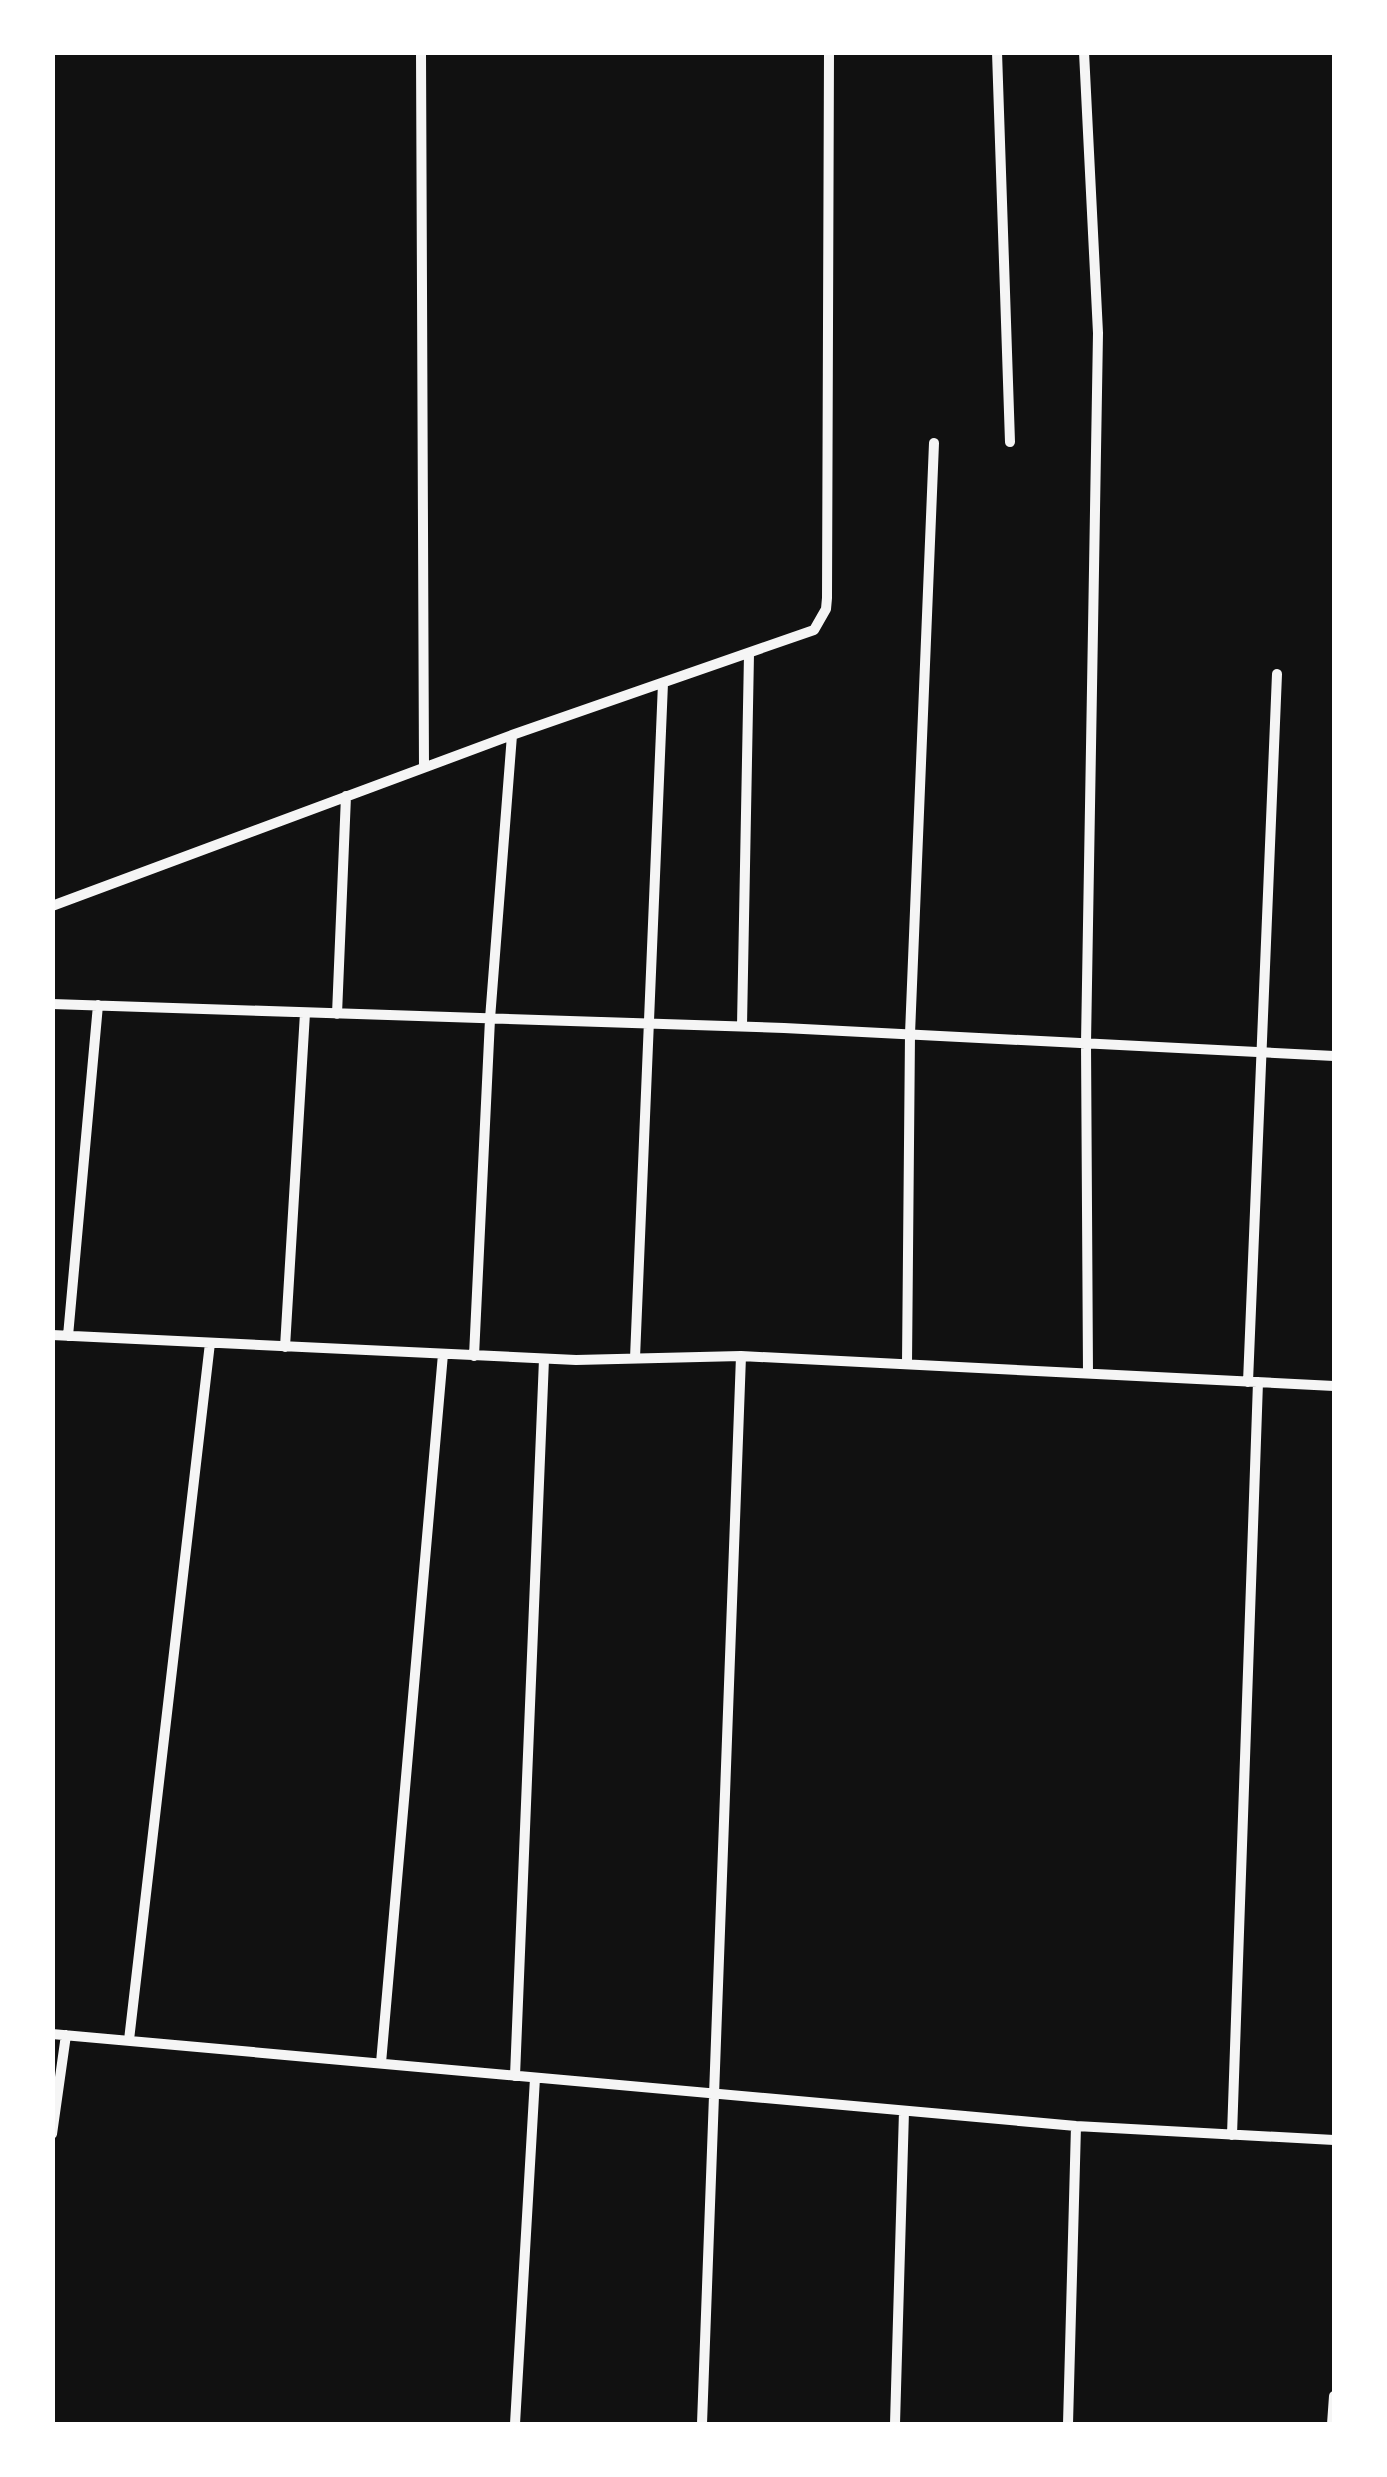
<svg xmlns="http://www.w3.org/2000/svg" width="1387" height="2477" viewBox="0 0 1387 2477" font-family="Bitter,serif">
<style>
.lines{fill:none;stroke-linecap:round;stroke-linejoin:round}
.minor{stroke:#f5f5f5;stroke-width:10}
</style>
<rect width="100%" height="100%" fill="#111"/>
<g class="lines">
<path class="minor" d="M421 52 424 767
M997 52 1010 442
M1084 52 1098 333 1086 1043 1088 1373
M52 906 512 735 814 630 826 609 827 598 829 52
M52 1004 784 1028 1334 1056
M337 1014 346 796
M742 1026 749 654
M52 1335 576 1360 741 1356 1334 1386
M68 1336 98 1005
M285 1347 305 1013
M474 1356 490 1019 512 735
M635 1358 663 683
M907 1364 910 1034 934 443
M1248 1382 1277 674
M52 2034 1076 2126 1334 2140
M129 2040 210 1343
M381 2063 443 1354
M515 2076 544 1359
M52 2134 66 2035
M1232 2135 1258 1382
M515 2424 535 2078
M702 2424 741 1356
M895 2424 904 2111
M1068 2424 1076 2126
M1332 2424 1334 2396"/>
</g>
<rect width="1387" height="2477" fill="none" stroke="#ffffff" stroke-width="110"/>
</svg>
